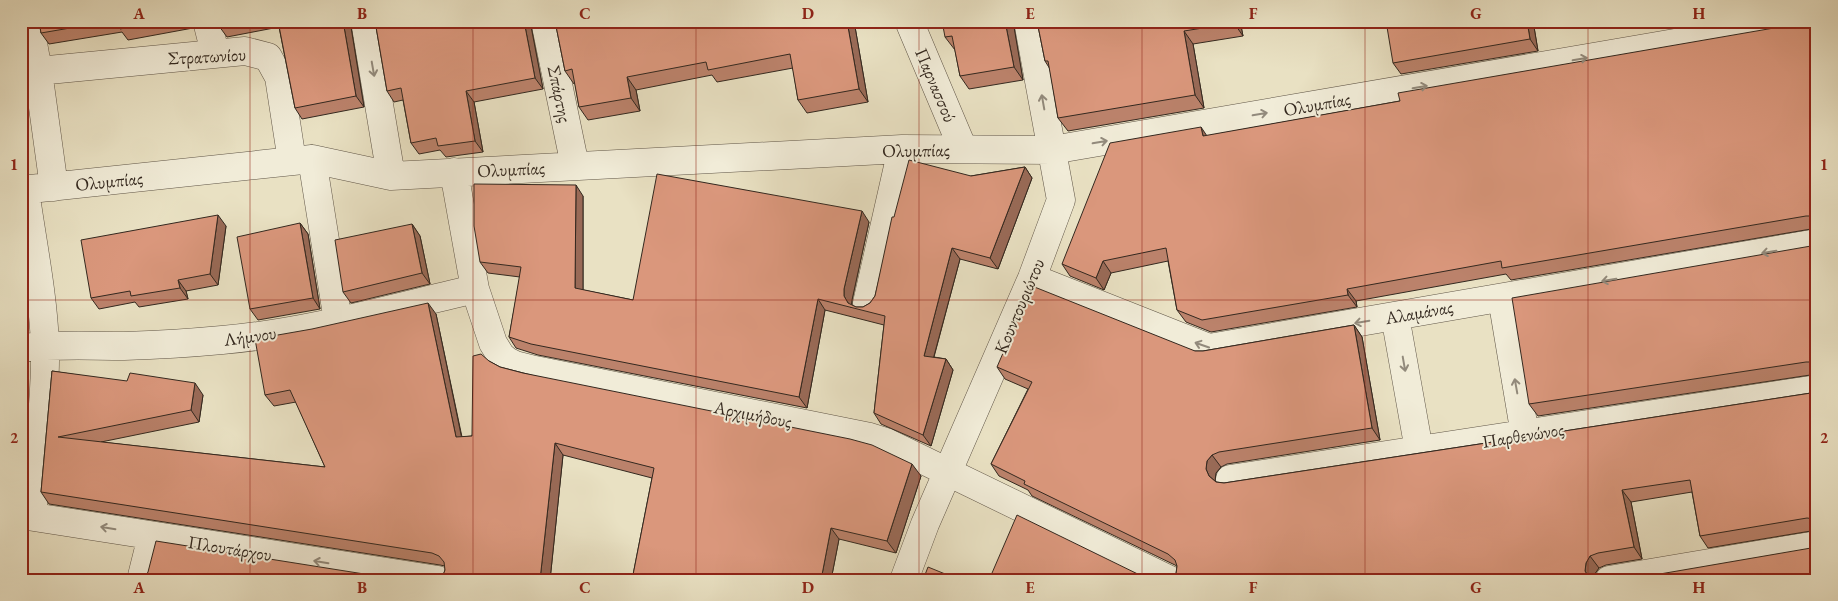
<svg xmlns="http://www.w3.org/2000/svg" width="1838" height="601" viewBox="0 0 1838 601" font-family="'EB Garamond',serif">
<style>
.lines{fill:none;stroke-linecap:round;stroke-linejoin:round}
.minor-casing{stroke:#605648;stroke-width:29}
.minor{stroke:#f1ecd8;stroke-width:28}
.wall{fill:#bb826b;stroke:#33281f}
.shaded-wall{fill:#996a57;stroke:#33281f}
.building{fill:#da977c;stroke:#33281f}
.oneway{stroke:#928a7c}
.grid{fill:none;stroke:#8f2418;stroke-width:1;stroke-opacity:0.55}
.labels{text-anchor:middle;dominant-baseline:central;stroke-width:4;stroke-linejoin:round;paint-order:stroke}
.street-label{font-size:18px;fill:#33281f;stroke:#f1ecd8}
.neatline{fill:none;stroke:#8f2418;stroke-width:2}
.grid-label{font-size:16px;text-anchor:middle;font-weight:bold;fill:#8f2418}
</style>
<rect width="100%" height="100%" fill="#e9e1c3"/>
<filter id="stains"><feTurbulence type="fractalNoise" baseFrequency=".004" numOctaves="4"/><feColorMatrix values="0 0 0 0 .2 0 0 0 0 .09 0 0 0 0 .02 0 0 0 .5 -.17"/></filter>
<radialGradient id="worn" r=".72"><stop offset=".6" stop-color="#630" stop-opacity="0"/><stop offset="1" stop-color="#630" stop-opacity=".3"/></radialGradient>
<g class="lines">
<g class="minor-casing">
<path id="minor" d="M29 21 38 71 54 187
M207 21 215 53
M365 21 391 176
M545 21 575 166
M909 21 963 149
M38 71 245 51 268 57 279 77 292 161
M312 159 338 321
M454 172 475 289 493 343 501 356 507 361 515 365 535 370 870 437 886 442 1170 580
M21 190 312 159 391 176 902 149 1052 150 1803 21
M25 190C32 241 43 293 45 345 46 402 37 459 32 516
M1032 278 1209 348 1817 243
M1502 298 1525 435
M867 303 902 149
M1395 316 1419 450
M21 348C55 344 89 346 124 346 156 345 190 343 222 340 306 333 393 308 475 289
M1230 479 1817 389
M21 515 438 580
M141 580 152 536
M904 580 925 524 1032 278 1061 200 1028 21
M1609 580 1817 545"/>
</g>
<use href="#minor" class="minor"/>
</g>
<path class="wall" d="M39 21H192L193 28 128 40 122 32 49 44 41 33Z
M218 21H350L364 107 302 119 295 108 279 27 227 37 219 26Z
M375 21H530L543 89 474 102 483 152 446 157 440 150 419 154 411 143 403 100 394 102 387 91Z
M555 21H854L868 102 807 113 798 100 793 68 717 82 712 75 636 90 640 111 588 120 579 107 575 83 574 84 565 71Z
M1037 21H1240L1243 36 1193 44 1204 108 1068 131 1058 118 1050 69 1045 61Z
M1533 21 1538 51 1401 74 1393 63Z
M1817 21V228L1511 280 1506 274 1356 301 1357 307 1211 332 1186 322 1177 310 1168 261 1111 273 1104 290 1070 276 1062 264 1207 136 1400 101Z
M1013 23 1023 80 969 89 960 76 955 50 945 37Z
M21 71 28 112 21 114Z
M1025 167 1032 178 998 269 960 259 934 357 946 359 953 370 931 446 881 424 874 413 884 325 825 310 807 408 538 355 516 348 509 337 520 277 488 273 480 262 583 196V290L633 300 869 222 852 300V305L856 307H863L870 303 875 296 894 217 971 176Z
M300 223 308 234 320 309 258 320 250 309Z
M412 224 420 236 430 284 351 303 343 292Z
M226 226 218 285 186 291 188 299 139 307 135 302 99 309 91 298Z
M1817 244V374L1538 416 1529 404Z
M436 314 462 437 472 436 489 361 500 367 921 476 896 553 839 539 831 580H632L652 478 563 455 550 580H439L442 578 445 570V566L440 565 49 504 41 492 52 371 203 395 199 422 101 442 325 467 296 402 274 406 265 395Z
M1354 325 1362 337 1380 440 1227 464 1221 467 1216 473 1215 480 1216 482 1224 483 1519 438 1811 393 1817 390V530L1708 548 1700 536 1692 492 1631 502 1642 559 1606 565 1599 568 1594 575V580H1171L1176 574 1177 566 1032 496 1028 490 999 476 991 464 1028 389 1005 379 997 367 1195 351H1203Z"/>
<path class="shaded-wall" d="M188 21H192L193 28Z
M343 21H350L364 107 356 96Z
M524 21H530L543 89 535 78Z
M847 21H854L868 102 859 89Z
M1005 21H1013L1023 80 1014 67Z
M1233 21H1240L1243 36 1234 23Z
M1527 21H1533L1538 51 1530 39Z
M1184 31 1193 44 1204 108 1195 95Z
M21 71 28 112 21 103Z
M627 77 636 90 640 111 631 98Z
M466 91 474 102 483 152 475 141Z
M1201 127 1209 139 1203 136Z
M1025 167 1032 178 998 269 990 258Z
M576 185 583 196V299L575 288Z
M862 211 869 222 852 300 851 308 844 296V289Z
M218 215 226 226 218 285 210 274Z
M300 223 308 234 320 309 313 298Z
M412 224 420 236 430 284 422 273Z
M952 248 960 259 931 367 924 356Z
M1103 261 1111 273 1104 290 1096 278Z
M178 280 186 291 188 299 180 288Z
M1347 289 1356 301 1357 307 1348 295Z
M818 299 825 310 807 408 799 397Z
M428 303 436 314 464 449 456 437Z
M1354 325 1362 337 1380 440 1372 428Z
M946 359 953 370 931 446 923 435Z
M195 383 203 395 199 422 191 410Z
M21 385 28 395 21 466Z
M555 443 563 455 550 580H540Z
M1212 455 1221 467 1216 473 1215 481 1209 476 1206 469 1207 461Z
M912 464 921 476 896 553 887 541Z
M1622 490 1631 502 1642 559 1634 547Z
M831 528 839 539 831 580H821Z
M1590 556 1599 568 1594 575V580H1590L1585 571 1586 563Z"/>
<path class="building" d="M39 21H111L41 33Z
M119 21H163L120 29Z
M218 21H243L219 26Z
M278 21H343L356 96 295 108Z
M375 21H524L535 78 466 91 475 141 438 146 436 138 411 143 401 88 387 91Z
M555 21H847L859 89 798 100 790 54 708 70 706 62 627 77 631 98 579 107 572 69 565 71Z
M942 21H1005L1014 67 960 76 952 36 945 37Z
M1037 21H1233L1234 23 1184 31 1195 95 1058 118 1048 61H1045Z
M1386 21H1527L1530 39 1393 63Z
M1804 21H1817V218L1814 216H1806L1502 268 1501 261 1347 289 1348 295 1202 320 1177 310 1166 248 1103 261 1096 278 1062 264 1110 143 1201 127 1203 136 1400 101 1398 93 1797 24Z
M909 160 971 176 1025 167 990 258 952 248 924 356 946 359 923 435 874 413 885 316 818 299 799 397 531 344 509 337 521 267 480 262 474 226V184L576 185 575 288 633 300 657 174 862 211 844 289V296L848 303 856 307H863L870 303 875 296 892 217H894Z
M218 215 210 274 178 280 180 288 131 296 130 291 91 298 81 240Z
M300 223 313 298 250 309 237 237Z
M412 224 422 273 343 292 335 240Z
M1817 244V364L1814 362H1806L1529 404 1512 298 1811 246Z
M1032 286 1195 351H1203L1354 325 1372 428 1219 452 1212 455 1207 461 1206 469 1209 476 1216 482 1224 483 1519 438 1811 393 1817 390V520L1815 519 1807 518 1700 536 1690 480 1622 490 1634 547 1598 553 1590 556 1586 563 1585 571 1589 578 1591 580H1171L1176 574 1177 566 1175 560 1168 554 1024 484 1025 481 991 464 1032 382 997 367Z
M428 303 456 437 472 436 473 356 481 354 489 361 500 367 523 373 850 439 872 445 912 464 887 541 831 528 821 580H632L654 468 555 443 540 580H439L442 578 445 570 444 562 439 556 432 553 41 492 52 371 127 381 130 373 195 383 191 410 58 437 325 467 290 390 265 395 255 339 312 329Z
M1017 515 1150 580H989Z
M156 541 402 580H143L148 572Z
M1817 546V580H1625L1811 548Z
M928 567 960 580H923Z"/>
<defs><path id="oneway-shaft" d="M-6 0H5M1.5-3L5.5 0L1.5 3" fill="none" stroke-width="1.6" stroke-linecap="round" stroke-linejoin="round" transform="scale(1.25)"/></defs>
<g class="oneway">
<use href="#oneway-shaft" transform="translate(1580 59) rotate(-10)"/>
<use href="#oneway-shaft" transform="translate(373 69) rotate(80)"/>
<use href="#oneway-shaft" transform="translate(1420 87) rotate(-10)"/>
<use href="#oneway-shaft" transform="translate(1043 102) rotate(-100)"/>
<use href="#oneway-shaft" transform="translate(1260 114) rotate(-10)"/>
<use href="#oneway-shaft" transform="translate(1100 142) rotate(-10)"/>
<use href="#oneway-shaft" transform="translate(1769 252) rotate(170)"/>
<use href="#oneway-shaft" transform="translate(1609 280) rotate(170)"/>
<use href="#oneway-shaft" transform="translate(1362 322) rotate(170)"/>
<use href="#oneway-shaft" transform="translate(1202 345) rotate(-161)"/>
<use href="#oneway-shaft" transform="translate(1404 364) rotate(80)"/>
<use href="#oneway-shaft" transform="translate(1516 386) rotate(-100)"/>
<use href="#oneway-shaft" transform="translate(108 528) rotate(-171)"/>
<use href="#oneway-shaft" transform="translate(321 562) rotate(-171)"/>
</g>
<path class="grid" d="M250 21V580M473 21V580M696 21V580M919 21V580M1142 21V580M1365 21V580M1588 21V580M21 300H1817"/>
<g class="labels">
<g class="street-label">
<text transform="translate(207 56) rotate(-3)">Στρατωνίου</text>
<text transform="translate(936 85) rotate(67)">Παρνασσού</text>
<text transform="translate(560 94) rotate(78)">Σπάρτης</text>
<text transform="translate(1317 104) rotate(-10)">Ολυμπίας</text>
<text transform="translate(916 150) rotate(-1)">Ολυμπίας</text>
<text transform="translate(511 169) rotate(-3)">Ολυμπίας</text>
<text transform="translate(109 181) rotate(-6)">Ολυμπίας</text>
<text transform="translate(1019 306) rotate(-67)">Κουντουριώτου</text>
<text transform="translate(1419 312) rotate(-10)">Αλαμάνας</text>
<text transform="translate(250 336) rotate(-8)">Λήμνου</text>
<text transform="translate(753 414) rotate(11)">Αρχιμήδους</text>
<text transform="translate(1523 435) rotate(-9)">Παρθενώνος</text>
<text transform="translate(230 548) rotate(9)">Πλουτάρχου</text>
</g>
</g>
<rect width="1838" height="601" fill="none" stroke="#e9e1c3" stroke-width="55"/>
<rect x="28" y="28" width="1782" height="546" class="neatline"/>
<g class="grid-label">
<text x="139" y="19">A</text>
<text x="362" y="19">B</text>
<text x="585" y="19">C</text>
<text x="808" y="19">D</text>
<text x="1030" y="19">E</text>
<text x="1253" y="19">F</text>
<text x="1476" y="19">G</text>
<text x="1699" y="19">H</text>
<text x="14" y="170">1</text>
<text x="1824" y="170">1</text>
<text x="14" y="443">2</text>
<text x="1824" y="443">2</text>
<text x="139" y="593">A</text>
<text x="362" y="593">B</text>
<text x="585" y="593">C</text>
<text x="808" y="593">D</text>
<text x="1030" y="593">E</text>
<text x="1253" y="593">F</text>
<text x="1476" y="593">G</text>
<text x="1699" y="593">H</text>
</g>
<rect width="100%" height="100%" filter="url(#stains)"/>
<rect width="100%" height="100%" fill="url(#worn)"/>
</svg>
